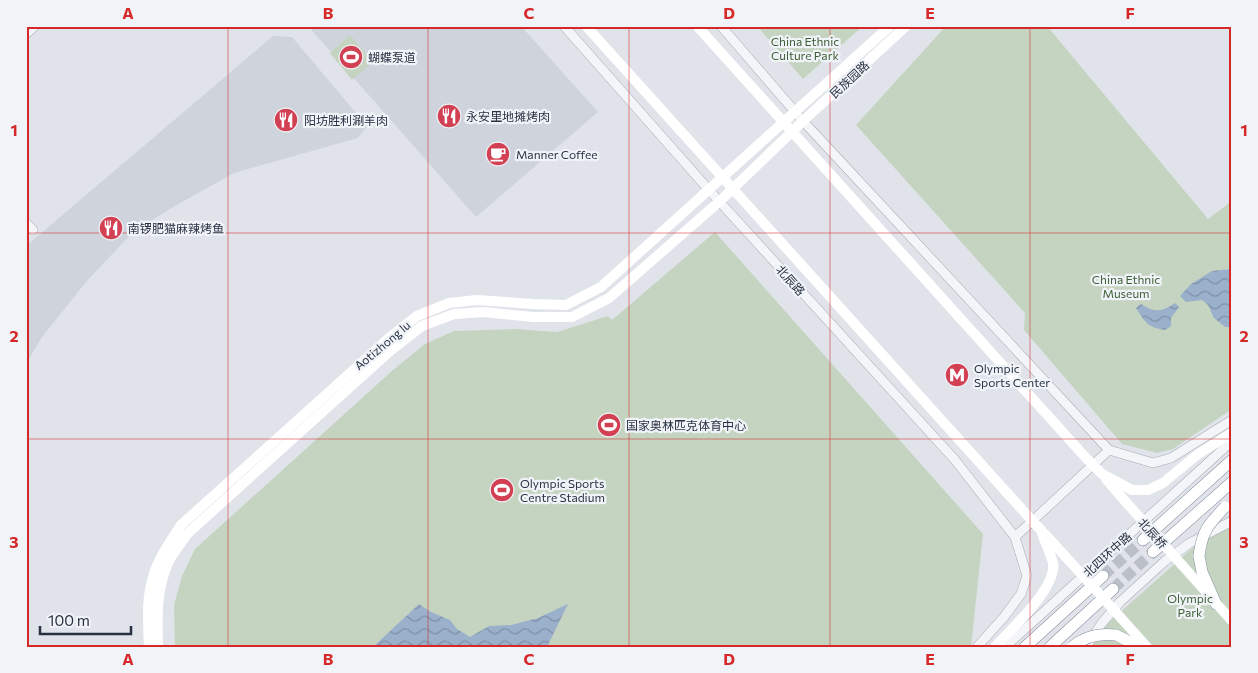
<svg xmlns="http://www.w3.org/2000/svg" width="1258" height="673" viewBox="0 0 1258 673" font-family="Commissioner,'Noto Sans SC',sans-serif">
<style>
.built{fill:#ced3dc}
.green{fill:#c5d4c1}
.water{fill:url(#water-waves)}
.lines{fill:none;stroke-linecap:round;stroke-linejoin:round}
.trunk-tunnel{stroke:#bbc0c8;stroke-width:11;stroke-dasharray:11 5.5;stroke-linecap:butt}
.tertiary-casing{stroke:#a5abb4;stroke-width:10}
.trunk-casing{stroke:#8790a1;stroke-width:12}
.tertiary{stroke:#f3f5f8;stroke-width:9}
.secondary{stroke:#fff;stroke-width:10}
.trunk{stroke:#fff;stroke-width:11}
.trunk-bridge-casing{stroke:#8790a1;stroke-width:12;stroke-linecap:butt}
.secondary-bridge{stroke:#fff;stroke-width:10}
.trunk-bridge{stroke:#fff;stroke-width:11}
.grid{fill:none;stroke:#d62828;stroke-width:1;stroke-opacity:0.55}
.labels{text-anchor:middle;dominant-baseline:central;stroke-width:4.5;stroke-linejoin:round;paint-order:stroke}
.park-label{font-size:12px;fill:#3c5e35;stroke:#f0f3f7}
.poi-label{font-size:12px;fill:#283142;stroke:#f0f3f7;text-anchor:start}
.street-label{font-size:12px;fill:#283142;stroke:#f0f3f7}
.neatline{fill:none;stroke:#d62828;stroke-width:2}
.grid-label{font-size:16px;text-anchor:middle;font-weight:bold;fill:#d62828}
</style>
<defs>
<pattern id="water-waves" width="16" height="10" patternUnits="userSpaceOnUse" patternTransform="scale(1.25)"><rect width="16" height="10" fill="#9ab0cb"/><path d="M0 5q4-4 8 0t8 0" fill="none" stroke="#7e90a6"/></pattern>
</defs>
<rect width="100%" height="100%" fill="#e0e4ea"/>
<path class="built" d="M308 26H521L598 112 476 217Z
M273 36 292 37 367 126 358 138 234 173 173 207 133 232 86 282 42 337 26 364V246Z"/>
<path class="green" d="M757 26H863L803 79Z
M946 26H1047L1208 219 1232 201V409L1173 449 1157 453 1122 444 1024 330 1025 313 856 125Z
M350 35 373 62 352 80 330 53Z
M715 232 983 534 971 647H175L174 605 182 576 195 549 393 370 425 344 454 331 514 329 557 332 608 316 612 320Z
M1232 513V647H1081Z"/>
<path class="water" d="M1232 269V327H1225L1214 318 1208 305 1202 300 1186 302 1180 296 1191 284 1212 271Z
M1175 303 1179 307 1171 318V326L1165 330C1147 327 1146 323 1136 308L1141 304C1155 313 1161 312 1175 303Z
M419 604 431 612 450 620 457 629 470 637 489 626 511 625 538 618 568 604 547 647H373Z"/>
<g class="lines">
<path class="trunk-tunnel" d="M1103 576 1143 540
M1113 589 1153 552"/>
<g class="tertiary-casing">
<path id="tertiary" d="M564 26 709 190 955 460 1015 537 1027 576 1021 594 1004 617 977 647
M721 26 803 121 1109 450
M26 34 35 26
M26 223 33 230
M1109 450 1153 463 1171 458 1232 420
M1015 537 1109 450
M1005 647 1232 441
M1086 647 1102 623 1120 602 1165 561 1190 543 1232 521"/>
</g>
<g class="trunk-casing">
<path id="trunk" d="M1143 540 1232 460
M1153 552 1232 482
M1199 556 1202 572 1216 604
M1116 635 1140 647
M1025 647 1103 576
M1050 647 1113 589"/>
</g>
<use href="#tertiary" class="tertiary"/>
<path class="secondary" d="M586 26 1027 515
M697 26 1087 459
M1102 474 1132 490H1148L1163 483 1198 454 1232 433
M1106 479 1125 501
M1045 534 1065 556
M1182 565 1232 621
M1121 618 1147 647
M149 647C148 624 146 599 153 577 158 558 171 541 181 525L388 339 417 316 449 303 477 300 533 304 566 305 601 287 890 26
M158 647C157 617 156 587 170 559 175 550 182 542 187 534L390 351 422 326 454 314 484 312 533 317H572L609 298 720 201 803 121 906 26
M995 647C1011 629 1057 588 1053 563 1050 552 1044 540 1041 530"/>
<use href="#trunk" class="trunk"/>
<g class="trunk-bridge-casing">
<path id="trunk-bridge" d="M1199 556C1202 531 1208 525 1225 507
M1072 647C1085 636 1099 633 1116 635"/>
</g>
<path class="secondary-bridge" d="M1087 459 1102 474
M1125 501 1182 565
M1027 515 1041 530
M1065 556 1121 618"/>
<use href="#trunk-bridge" class="trunk-bridge"/>
</g>
<path class="grid" d="M228 26V647M428 26V647M629 26V647M830 26V647M1030 26V647M26 233H1232M26 439H1232"/>
<defs>
<g id="stadium-disc" transform="scale(1.25)"><circle r="9.5" fill="#d24153" stroke="#f0f3f7"/><path d="M0-5a6.5 5 0 1 0 0 10a6.5 5 0 1 0 0-10ZM-3.5-1.8h7v3.6h-7Z" fill="#fff"/></g>
<g id="restaurant-disc" transform="scale(1.25)"><circle r="9.5" fill="#d24153" stroke="#f0f3f7"/><path d="M-5-6h1v4h1v-4h1v4h1v-4h1v5L-1.5 .5V6h-2V.5L-5-1ZM5-6V6H3V1.5H1.5Q1.5-4 5-6Z" fill="#fff"/></g>
<g id="cafe-disc" transform="scale(1.25)"><circle r="9.5" fill="#d24153" stroke="#f0f3f7"/><path d="M-5.5-4.5H6V0H3Q3 3.5 0 3.5H-2.5Q-5.5 3.5-5.5 0ZM3-3.2v2h1.7v-2ZM-6 4.5H4V6H-6Z" fill="#fff"/></g>
<g id="metro-disc" transform="scale(1.25)"><circle r="9.5" fill="#d24153" stroke="#f0f3f7"/><path d="M-5.5 5V-5H-3L0 0L3-5H5.5V5H3V-.5L0 4L-3-.5V5Z" fill="#fff"/></g>
</defs>
<g fill-rule="evenodd">
<use href="#stadium-disc" x="351" y="57"/>
<use href="#restaurant-disc" x="449" y="116"/>
<use href="#restaurant-disc" x="286" y="120"/>
<use href="#cafe-disc" x="498" y="154"/>
<use href="#restaurant-disc" x="111" y="228"/>
<use href="#metro-disc" x="957" y="375"/>
<use href="#stadium-disc" x="609" y="425"/>
<use href="#stadium-disc" x="502" y="490"/>
</g>
<g class="labels">
<g class="park-label">
<text x="805" y="41">China Ethnic<tspan x="805" dy="14">Culture Park</tspan></text>
<text x="1126" y="279">China Ethnic<tspan x="1126" dy="14">Museum</tspan></text>
<text x="1190" y="598">Olympic<tspan x="1190" dy="14">Park</tspan></text>
</g>
<g class="poi-label">
<text x="368" y="57">蝴蝶泵道</text>
<text x="466" y="116">永安里地摊烤肉</text>
<text x="304" y="120">阳坊胜利涮羊肉</text>
<text x="516" y="154">Manner Coffee</text>
<text x="128" y="228">南锣肥猫麻辣烤鱼</text>
<text x="974" y="368">Olympic<tspan x="974" dy="14">Sports Center</tspan></text>
<text x="626" y="425">国家奥林匹克体育中心</text>
<text x="520" y="483">Olympic Sports<tspan x="520" dy="14">Centre Stadium</tspan></text>
</g>
<g class="street-label">
<text transform="translate(849 79) rotate(-43)">民族园路</text>
<text transform="translate(791 280) rotate(48)">北辰路</text>
<text transform="translate(382 345) rotate(-40)">Aotizhong lu</text>
<text transform="translate(1153 533) rotate(48)">北辰桥</text>
<text transform="translate(1107 554) rotate(-42)">北四环中路</text>
</g>
</g>
<rect width="1258" height="673" fill="none" stroke="#f0f3f7" stroke-width="55"/>
<path d="M40 626v8h91v-8" fill="none" stroke="#283142" stroke-width="2.5"/>
<text x="48" y="626" font-size="15" fill="#283142" stroke="#f0f3f7" stroke-width="4" paint-order="stroke">100 m</text>
<rect x="28" y="28" width="1202" height="618" class="neatline"/>
<g class="grid-label">
<text x="128" y="19">A</text>
<text x="328" y="19">B</text>
<text x="529" y="19">C</text>
<text x="729" y="19">D</text>
<text x="930" y="19">E</text>
<text x="1130" y="19">F</text>
<text x="14" y="136">1</text>
<text x="1244" y="136">1</text>
<text x="14" y="342">2</text>
<text x="1244" y="342">2</text>
<text x="14" y="548">3</text>
<text x="1244" y="548">3</text>
<text x="128" y="665">A</text>
<text x="328" y="665">B</text>
<text x="529" y="665">C</text>
<text x="729" y="665">D</text>
<text x="930" y="665">E</text>
<text x="1130" y="665">F</text>
</g>
</svg>
